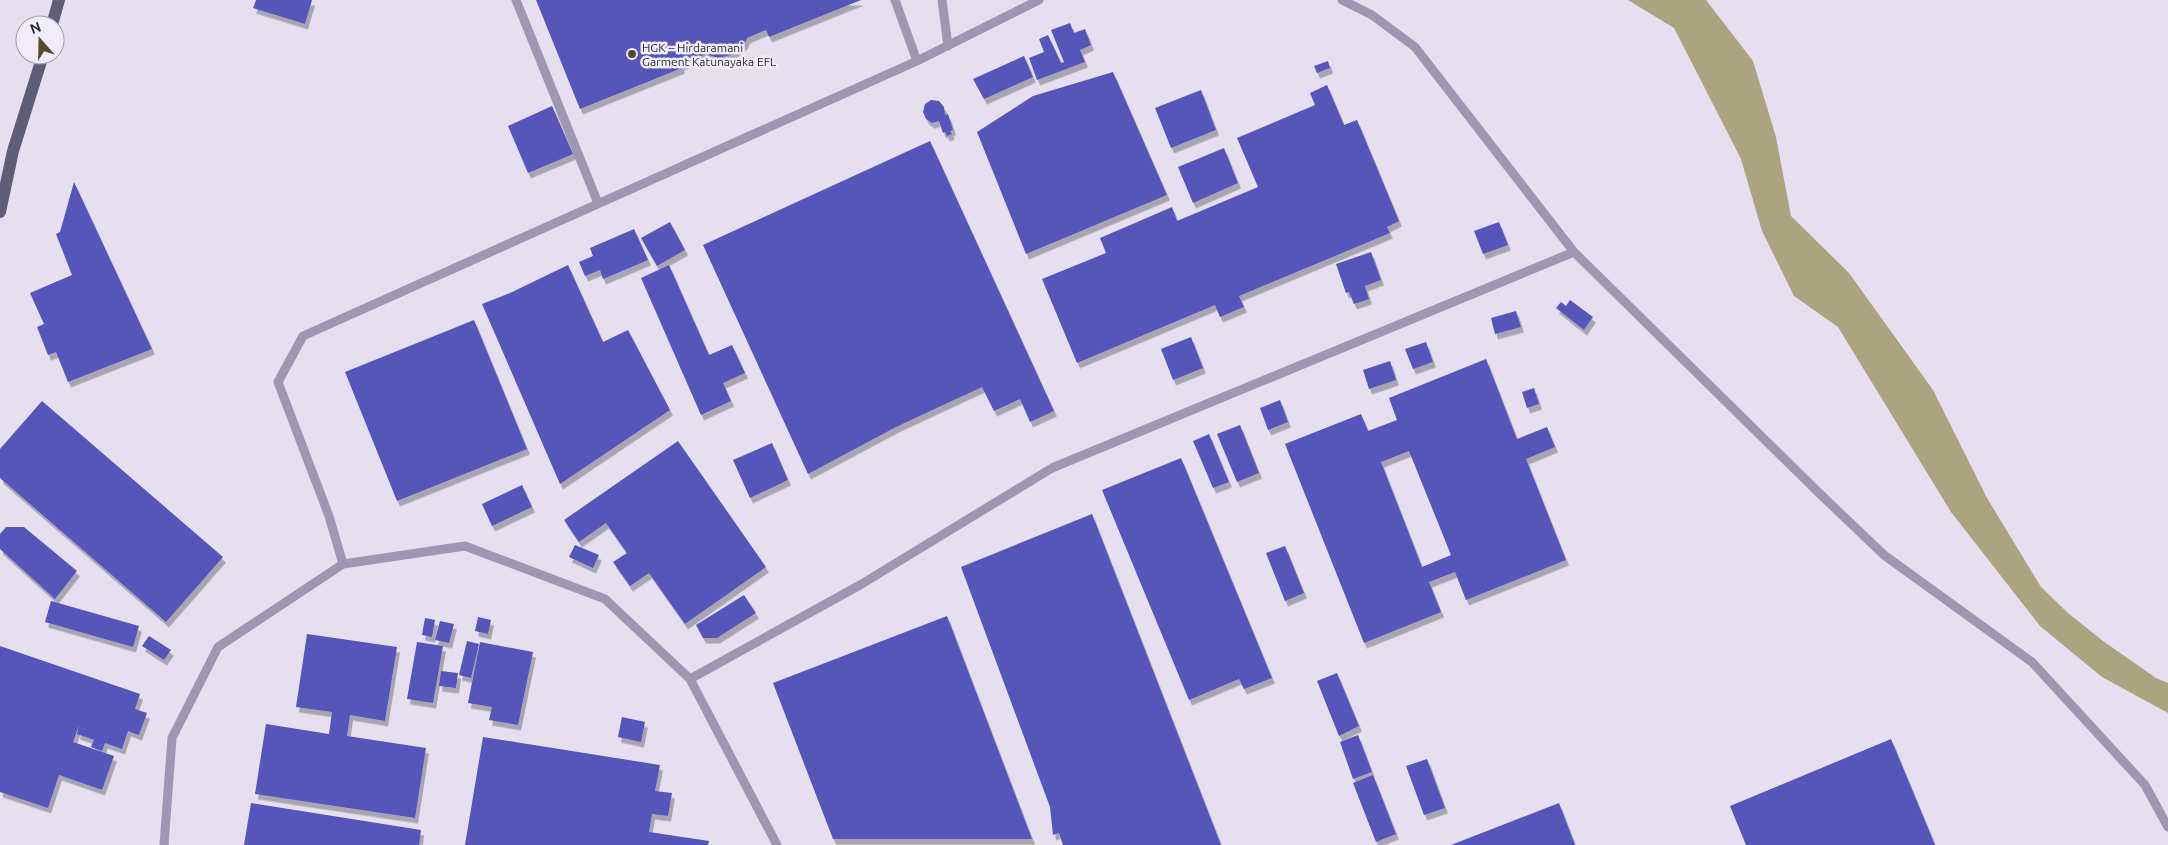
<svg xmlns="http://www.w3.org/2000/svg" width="2168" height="845" viewBox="0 0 2168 845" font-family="Ubuntu,sans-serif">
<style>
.water{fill:#aba481}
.building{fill:#5754ba;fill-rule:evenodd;filter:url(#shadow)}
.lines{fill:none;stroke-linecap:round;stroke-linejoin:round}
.lane{stroke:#9d97b0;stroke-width:9}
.primary{stroke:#605d77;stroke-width:12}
.poi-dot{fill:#544d24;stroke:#f0ebf8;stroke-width:2}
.labels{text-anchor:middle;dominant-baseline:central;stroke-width:5;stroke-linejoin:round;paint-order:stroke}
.poi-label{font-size:12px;fill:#2b2a36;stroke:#f0ebf8;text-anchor:start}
</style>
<defs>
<filter id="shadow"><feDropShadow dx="3" dy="5.5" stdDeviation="0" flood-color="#0004"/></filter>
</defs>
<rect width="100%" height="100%" fill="#e5dff0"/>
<path class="water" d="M1628 0H1706L1753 61 1776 137 1791 216 1849 273 1933 390 1987 498 2041 587 2068 613 2103 641 2156 678 2168 683V713L2102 677 2040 626 1951 512 1838 327 1794 296 1762 231 1741 159 1674 28Z"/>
<path class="building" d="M256 0H312L305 24 253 8Z
M536 0H861L769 37 766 30 747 38 745 43 731 55 718 58 706 54 681 65 682 68 580 109Z
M1070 23 1074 33 1085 29 1091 45 1080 50 1085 62 1037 80 1029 58 1044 52 1039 39 1048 35 1061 63 1064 62 1051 30Z
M1024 56 1033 77 984 99 973 79Z
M1328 61 1330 68 1317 73 1314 66Z
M1113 72 1167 195 1026 254 977 132 1033 96Z
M1327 85 1344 125 1357 120 1399 221 1387 227 1390 233 1239 296 1244 307 1220 317 1215 305 1077 363 1042 279 1106 253 1100 238 1172 207 1177 221 1258 187 1237 138 1315 105 1310 93Z
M1201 90 1216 130 1171 148 1155 108Z
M931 100 939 101 944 107 945 115 948 114 953 130 950 131 952 134 947 136 945 132 943 133 939 121 932 123 926 119 923 112 925 104Z
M552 106 573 154 528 173 508 126Z
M930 141 1054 411 1030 422 1020 399 994 411 982 387 896 427 808 474 703 245Z
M1224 148 1238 183 1193 203 1178 167Z
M74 182 152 349 68 382 56 352 48 355 37 327 44 324 30 293 72 275 56 234 60 232Z
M670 222 685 250 657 266 641 238Z
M1499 222 1508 245 1483 254 1474 231Z
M634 229 648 260 603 279 600 270 585 276 579 262 593 256 590 248Z
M1371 252 1381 280 1365 286 1369 299 1354 304 1349 292 1346 293 1336 264Z
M568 265 603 342 628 330 670 410 560 484 482 304 510 293Z
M669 265 709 355 732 345 745 373 723 383 731 401 701 415 641 278Z
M1570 300 1593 317 1584 330 1556 308 1561 302 1566 306Z
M1516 311 1521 327 1495 334 1491 318Z
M474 320 527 449 397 501 345 372Z
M1191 337 1203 368 1173 380 1161 349Z
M1426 342 1433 362 1413 369 1405 349Z
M1486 359 1517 439 1547 427 1555 447 1526 459 1566 560 1466 600 1455 572 1429 582 1441 612 1364 643 1285 444 1361 414 1368 431 1397 420 1389 398ZM1409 451 1451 555 1422 567 1381 462Z
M1390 361 1396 380 1369 389 1363 370Z
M1534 388 1539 404 1527 408 1522 392Z
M1280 400 1288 422 1268 430 1260 408Z
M42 401 223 557 166 622 0 478V449Z
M1240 425 1259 473 1237 482 1217 434Z
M1209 434 1229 482 1213 488 1193 441Z
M678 441 766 567 685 624 649 573 630 586 613 562 627 553 606 523 579 542 564 520Z
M772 443 788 480 750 498 733 460Z
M1181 458 1272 678 1244 689 1239 679 1189 700 1102 490Z
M522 485 532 507 492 526 482 504Z
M1092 514 1221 845H1063L1059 833 1053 835 1050 807 961 567Z
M6 527H24L77 571 55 599 0 549V534Z
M575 545 599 555 593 568 569 557Z
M1285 546 1304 593 1285 601 1266 553Z
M744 595 756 613 717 638H703L696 625Z
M51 601 139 626 133 647 45 622Z
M947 616 1032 839H833L773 683Z
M478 617 491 620 488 634 475 631Z
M425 618 435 620 432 637 422 635Z
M440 621 454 624 449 643 435 640Z
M307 634 397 647 385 721 350 715 347 736 426 748 415 818 255 794 266 724 329 734 332 712 296 707Z
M149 636 171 650 164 660 142 646Z
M467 641 479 644 471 678 459 675Z
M417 642 443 646 433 703 407 699Z
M480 642 533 652 518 725 489 720 492 707 468 703Z
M0 646 140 694 135 709 147 713 139 735 128 731 122 749 105 743 102 751 91 747 94 740 77 734 79 725 73 742 114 756 102 790 59 775 48 808 0 792Z
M441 671 458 673 456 688 439 686Z
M1337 673 1359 726 1339 736 1317 681Z
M622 717 645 722 641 742 618 737Z
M1358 735 1372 772 1353 779 1340 742Z
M483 737 660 765 655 791 672 793 668 816 652 814 649 832 709 841 708 845H465Z
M1891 739 1935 845H1746L1730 806Z
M1427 759 1445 808 1424 815 1406 766Z
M1373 775 1396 834 1376 842 1353 783Z
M251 803 421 830 419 845H244Z
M1559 803 1575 845H1451Z"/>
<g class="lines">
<path class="lane" d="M516 0 598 203
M895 0 917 61
M942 0 948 46
M1342 0 1372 15 1415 47 1574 252 1818 492 1884 555 2032 662 2145 785 2168 827
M343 564 329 516 278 382 303 336 917 61 1039 0
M690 679 860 585 1052 468 1574 252
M164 845 172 738 218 647 343 564 465 546 605 599 690 679 777 845"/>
<path class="primary" d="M52 25 59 0
M0 212 13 151 43 55"/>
</g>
<circle class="poi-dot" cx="632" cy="54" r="5"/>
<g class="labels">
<g class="poi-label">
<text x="642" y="47">HGK – Hirdaramani<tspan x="642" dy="14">Garment Katunayaka EFL</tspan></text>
</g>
</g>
<g transform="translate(40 40) rotate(340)"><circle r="24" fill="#f0ebf8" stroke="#a19eaa"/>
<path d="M0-4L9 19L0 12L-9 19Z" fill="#544d24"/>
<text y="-8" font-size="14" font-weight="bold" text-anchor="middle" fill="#2b2a36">N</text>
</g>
</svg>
